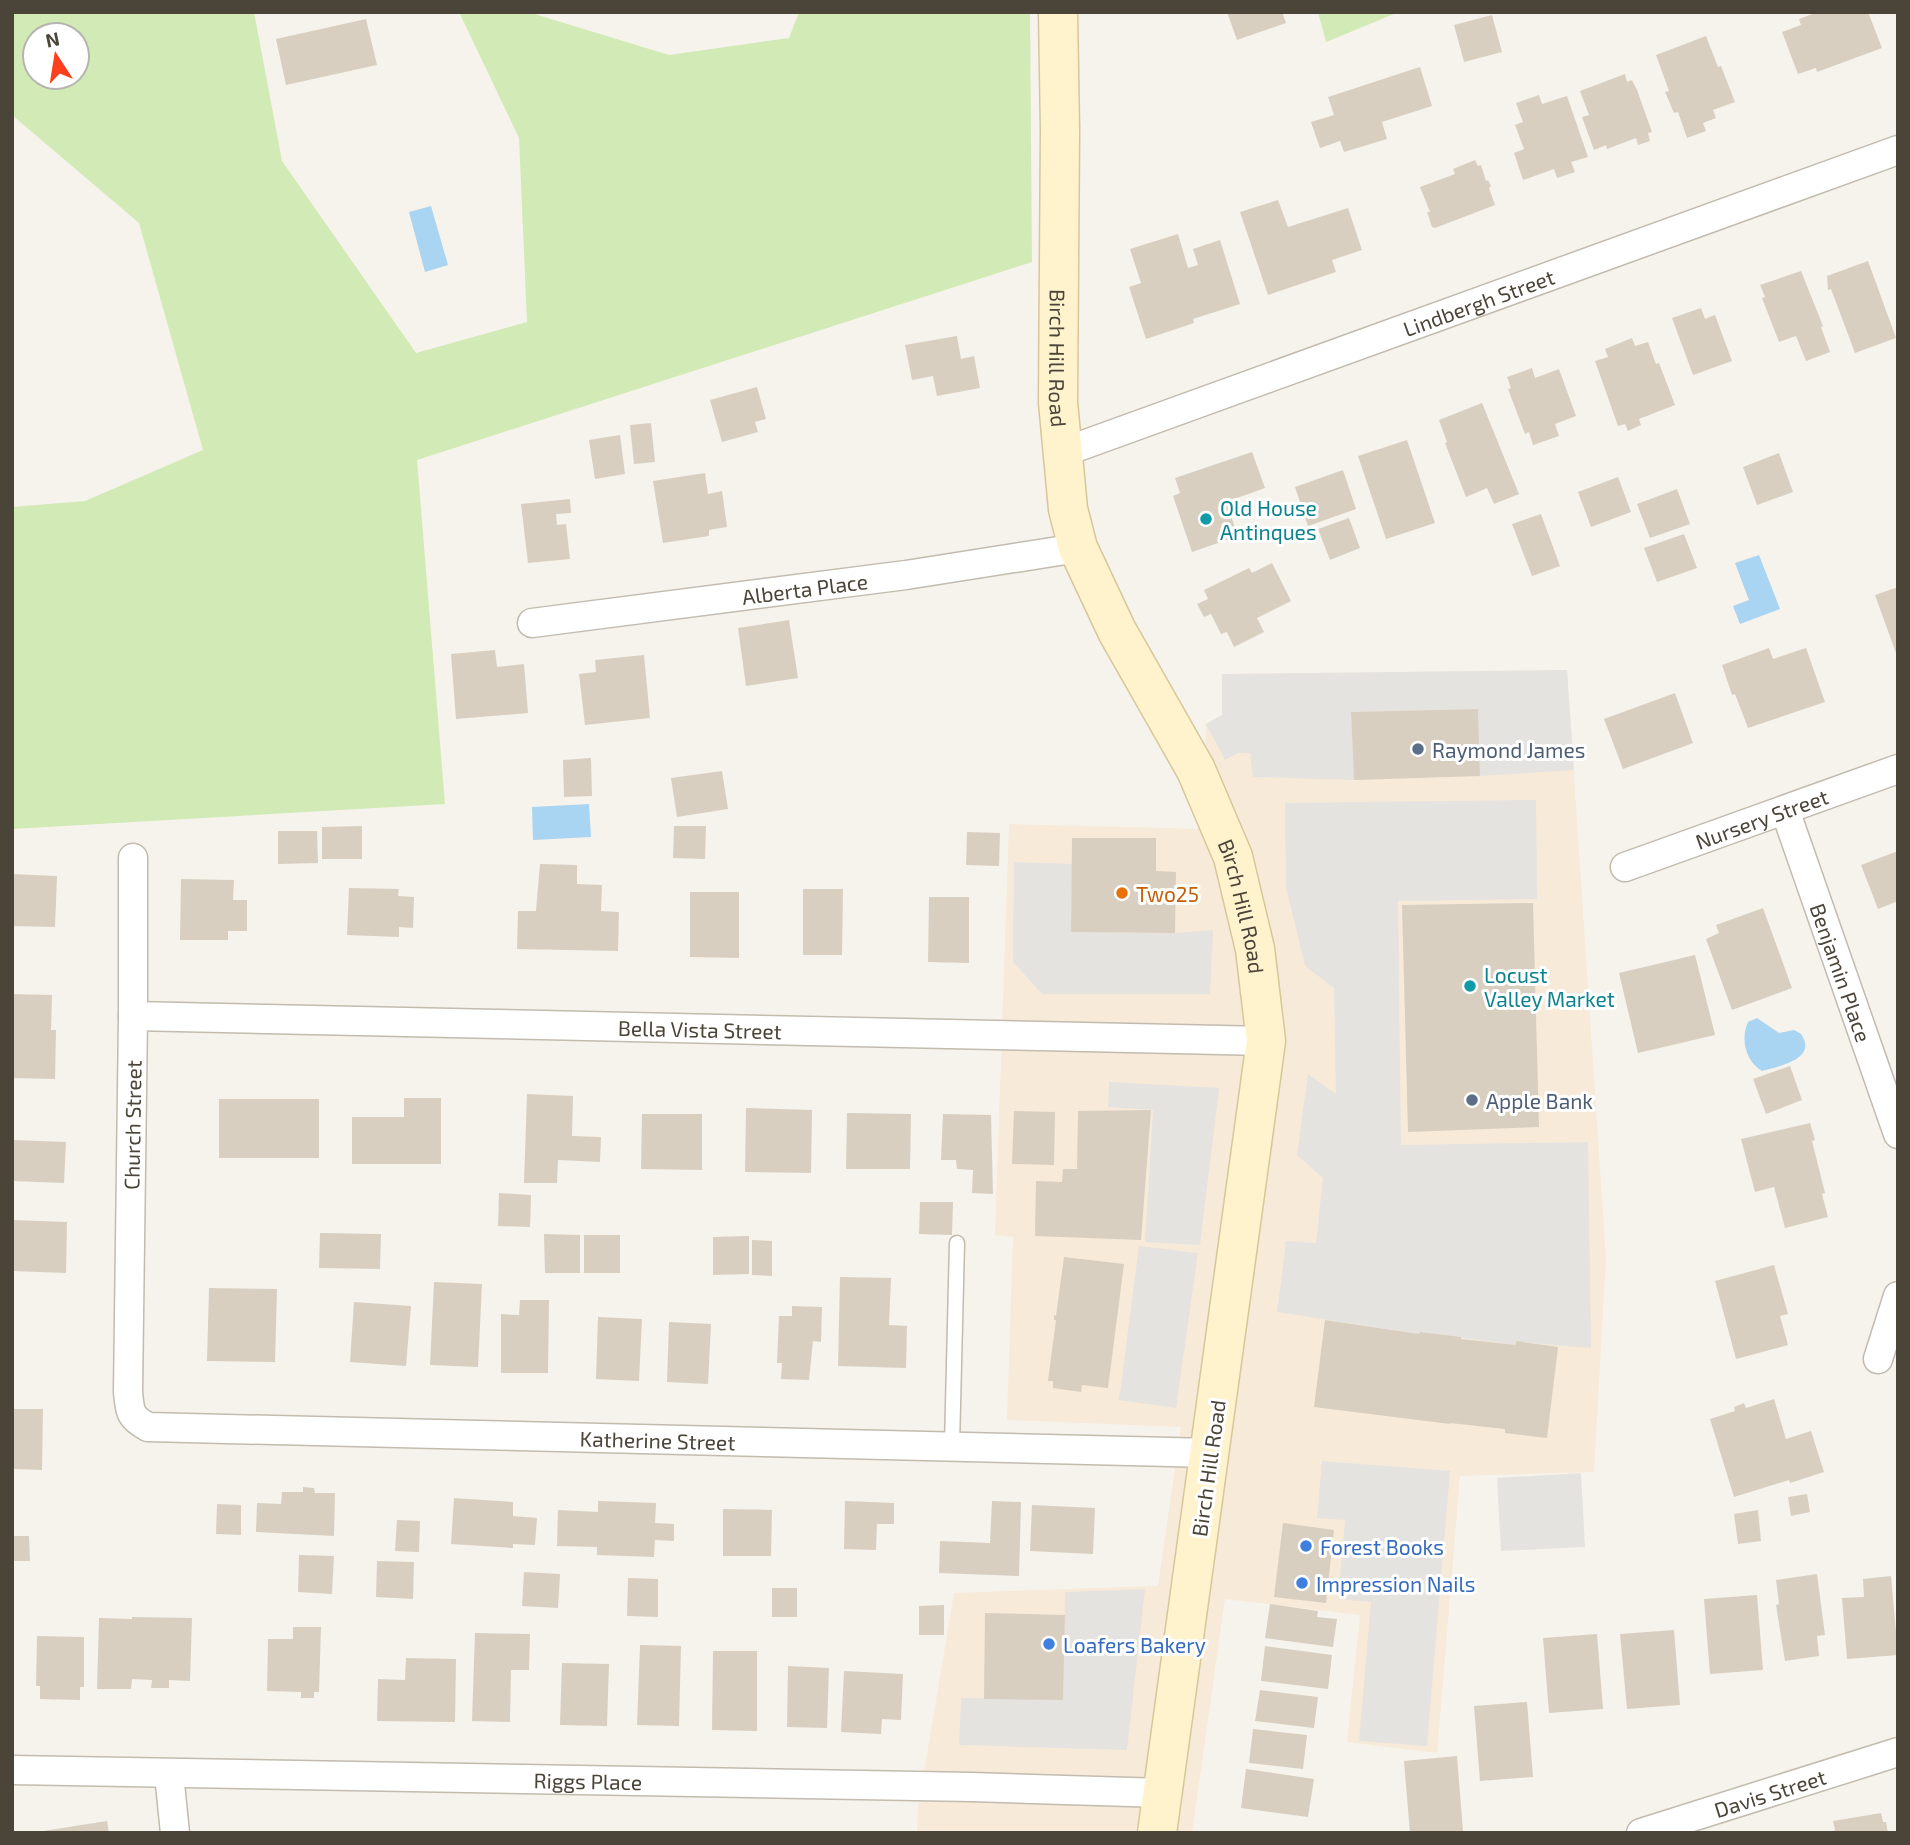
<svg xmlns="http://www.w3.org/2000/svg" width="1910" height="1845" viewBox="0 0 1910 1845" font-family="'Exo 2',sans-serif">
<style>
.commercial{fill:#f7ead8}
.green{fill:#d2eab5;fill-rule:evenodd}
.parking{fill:#e5e3e0}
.water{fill:#a9d4f2}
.building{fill:#d8cfc1}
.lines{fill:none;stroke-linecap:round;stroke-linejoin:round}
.lane-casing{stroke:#c2bbae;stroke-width:17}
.street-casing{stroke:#c2bbae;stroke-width:31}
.secondary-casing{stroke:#d6c79b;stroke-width:41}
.lane{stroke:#fff;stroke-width:14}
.street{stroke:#fff;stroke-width:28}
.secondary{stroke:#fff3cd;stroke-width:38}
.culture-dot{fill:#0f9aa8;stroke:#fff;stroke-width:2.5}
.service-dot{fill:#5c6f8a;stroke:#fff;stroke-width:2.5}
.food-dot{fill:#e8710a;stroke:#fff;stroke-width:2.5}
.shop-dot{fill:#3f7fe0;stroke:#fff;stroke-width:2.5}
.labels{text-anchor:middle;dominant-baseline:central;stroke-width:6;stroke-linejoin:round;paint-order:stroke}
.street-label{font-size:21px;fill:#4b4439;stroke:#fff}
.culture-label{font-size:21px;fill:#0d838f;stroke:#fff;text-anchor:start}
.service-label{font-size:21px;fill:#4e5e75;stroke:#fff;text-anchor:start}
.food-label{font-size:21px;fill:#c56008;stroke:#fff;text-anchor:start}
.shop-label{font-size:21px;fill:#366cbe;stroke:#fff;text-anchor:start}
</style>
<rect width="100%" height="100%" fill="#f6f3ec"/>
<path class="commercial" d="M1567 670 1606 1259 1594 1472 1460 1476 1437 1753 1347 1742 1360 1615 1225 1599 1192 1833H917L918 1808 954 1593 1158 1586 1181 1427 1007 1420 1013 1237 995 1235 1009 824 1204 829 1206 724 1222 715V674Z"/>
<path class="green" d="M12 12H254L282 161 416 353 527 322 519 138 459 12H528L669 55 789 38 799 12H1030L1032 262 417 460 445 804 12 829V507L85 501 203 450 139 223 12 115ZM35 35H77V77H35Z
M1318 12H1399L1326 42Z"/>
<path class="parking" d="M1567 670 1574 770 1480 776 1478 709 1351 712 1354 780 1253 777 1250 753H1238L1225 760 1206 724 1222 715V674Z
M1536 800 1537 899 1398 901 1401 1145 1588 1142 1591 1348 1517 1342 1516 1345 1420 1332 1419 1334 1277 1312 1286 1241 1316 1243 1323 1178 1297 1155 1308 1074 1336 1094 1334 988 1305 966 1286 887 1285 803Z
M1014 862 1072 864 1071 932 1175 933 1213 930 1210 994H1042L1013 962Z
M1109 1082 1219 1088 1200 1245 1145 1242 1153 1110 1108 1107Z
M1139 1246 1198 1253 1176 1408 1119 1400Z
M1322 1461 1450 1471 1427 1746 1359 1741 1371 1602 1338 1599 1345 1520 1317 1518Z
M1581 1473 1585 1547 1501 1551 1497 1478Z
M1145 1589 1127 1750 959 1745 961 1698 1063 1700 1065 1592Z"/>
<path class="water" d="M431 206 448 265 425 272 409 212Z
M1759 555 1780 609 1740 624 1733 606 1749 600 1735 563Z
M589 804 591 837 533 840 532 807Z
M1757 1018 1779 1033 1794 1030 1801 1034C1818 1059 1780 1066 1762 1071 1746 1062 1740 1039 1748 1022Z"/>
<path class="building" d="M1227 12H1282L1286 23 1237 40Z
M1818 12H1868L1882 48 1817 72 1816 68 1798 74 1782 32 1801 25 1799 19Z
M1492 15 1502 52 1464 62 1454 25Z
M366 19 377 65 286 85 276 39Z
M1706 36 1718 67 1721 66 1735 102 1713 110 1716 118 1703 123 1706 131 1687 138 1678 112 1674 113 1665 92 1669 91 1656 55Z
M1420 67 1432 106 1382 122 1387 139 1344 152 1340 141 1320 148 1311 122 1334 115 1328 97Z
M1625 74 1627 82 1632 80 1637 90 1652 132 1648 133 1650 141 1638 145 1636 138 1607 149 1606 145 1594 150 1582 117 1589 115 1580 91Z
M1539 95 1542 104 1567 96 1588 157 1571 162 1575 172 1557 178 1554 169 1523 180 1514 153 1524 149 1515 125 1523 122 1516 103Z
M1475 160 1478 166 1481 165 1486 181 1488 180 1491 186 1489 188 1495 205 1435 228 1432 227 1427 212H1430L1420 187 1455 174 1453 169Z
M1278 200 1288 227 1348 208 1362 250 1332 260 1336 272 1268 295 1240 212Z
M1178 234 1188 268 1198 265 1193 249 1220 240 1240 304 1193 319 1194 323 1146 339 1129 287 1141 283 1130 249Z
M1868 261 1896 338 1855 353 1831 289 1828 290 1827 276Z
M1801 271 1823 326 1821 327 1830 352 1806 361 1796 336 1779 342 1762 298 1765 297 1760 285Z
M1701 308 1705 319 1715 315 1732 361 1693 375 1672 318Z
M957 336 961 359 974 356 980 388 937 396 933 376 912 380 905 345Z
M1632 338 1635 346 1648 342 1656 364 1659 363 1675 405 1639 419 1641 425 1628 431 1625 424 1618 426 1595 361 1608 357 1605 349Z
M1532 368 1535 378 1559 369 1576 416 1555 424 1559 436 1533 445 1529 432 1525 434 1508 389 1511 388 1507 377Z
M757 387 766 419 755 422 758 432 722 442 710 400Z
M1482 403 1519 494 1494 504 1487 488 1466 497 1445 443 1447 442 1439 420Z
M651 423 655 462 634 464 630 425Z
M620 435 625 474 595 479 589 440Z
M1407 440 1435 523 1386 539 1358 456Z
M1252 452 1265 488 1226 502 1238 536 1192 552 1173 496 1180 493 1175 478Z
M1779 453 1793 492 1757 505 1743 467Z
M1343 470 1356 509 1308 526 1295 487Z
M705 473 708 494 722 491 727 527 709 530V536L663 543 653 481Z
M1618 477 1631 512 1591 527 1578 492Z
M1677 489 1690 524 1650 538 1637 504Z
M570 499 571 513 556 514 557 525 566 524 570 559 528 563 521 504Z
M1541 514 1560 566 1532 576 1512 524Z
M1349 518 1360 548 1330 560 1318 529Z
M1684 534 1697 568 1657 582 1644 548Z
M1272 563 1291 601 1257 618 1264 632 1234 647 1227 632 1221 634 1211 614 1204 617 1197 604 1208 599 1204 590 1249 568 1252 573Z
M1898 587V656H1897L1875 595Z
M789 620 798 678 746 686 738 628Z
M1769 648 1773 659 1806 648 1825 702 1748 728 1735 694 1732 695 1722 665Z
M495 650 497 667 524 664 528 713 456 719 451 654Z
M644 655 650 718 585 725 579 674 596 672 595 660Z
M1675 693 1693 743 1623 769 1604 719Z
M1478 709 1480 776 1354 780 1351 712Z
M591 758 592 796 564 797 563 760Z
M722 771 728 809 677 817 671 778Z
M362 826V859H322V827Z
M674 826H706L705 859 673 858Z
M278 831H317L318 863 278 864Z
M967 832 1000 833 999 866 966 865Z
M1072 838H1156V871L1176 872 1175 933 1071 932Z
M1898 851V901L1878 909 1861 865Z
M540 864 577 865V884L602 885 601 911 619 912 618 951 517 949 518 911H536Z
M12 874 57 876 55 927 12 926Z
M181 879 234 880 233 900H247V931H228V940H180Z
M349 888 399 889 398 896 414 897 413 928 399 927V937L347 935Z
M803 889H843L842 955H803Z
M690 892H739V958L690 957Z
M929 897H969V963L928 962Z
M1533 903 1539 1127 1408 1132 1402 905Z
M1763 908 1792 988 1732 1010 1706 939 1719 933 1716 925Z
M1695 955 1715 1035 1638 1053 1619 973Z
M12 994 52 995 51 1030H56L55 1079 12 1078Z
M1790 1066 1802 1100 1766 1114 1753 1079Z
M527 1094 573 1096 572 1136 601 1137 600 1162 558 1160 557 1183H524Z
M404 1098H441V1164H352V1117H404Z
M219 1099H319V1158H219Z
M746 1108 812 1110 811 1173 745 1172Z
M1151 1110 1141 1240 1035 1236 1036 1181 1062 1182 1063 1169H1077L1078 1111Z
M1014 1111 1055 1112 1054 1165 1012 1164Z
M847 1113 911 1114 910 1169H846Z
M642 1114H702V1170L641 1169Z
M943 1114 991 1115 993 1194 972 1193 973 1170 957 1169 956 1160H941Z
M1810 1123 1815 1140 1812 1141 1825 1193 1822 1194 1828 1217 1785 1228 1774 1187 1755 1192 1741 1139Z
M12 1140 66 1142 64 1183 12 1181Z
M499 1193 531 1195 530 1227 498 1226Z
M920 1202H953L952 1235 919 1234Z
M12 1220 67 1222 66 1273 12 1271Z
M320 1233 381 1234 380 1269 319 1268Z
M544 1234 580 1235V1273H545Z
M584 1235H620V1273H584Z
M749 1236V1274L713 1275V1237Z
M752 1240 772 1241V1276L752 1275Z
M1064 1257 1124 1264 1108 1388 1082 1385 1081 1392 1053 1388V1381H1048L1056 1320H1054V1315L1056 1316Z
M1774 1265 1788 1314 1780 1316 1788 1345 1736 1359 1715 1281Z
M840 1277 891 1278 889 1325 907 1326 906 1368 838 1366Z
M434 1282 482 1284 478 1367 430 1365Z
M209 1288 277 1289 275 1362 207 1361Z
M520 1300H549L548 1373H501V1314L519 1315Z
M354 1302 411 1306 406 1366 350 1362Z
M792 1306 822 1307 821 1342 813 1341 809 1380 781 1379 782 1363H777L779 1316H792Z
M598 1317 642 1319 639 1381 596 1379Z
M1325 1320 1419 1334 1420 1332 1461 1337V1339L1516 1345V1341L1558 1347 1547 1438 1505 1433V1429L1450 1423V1424L1314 1407Z
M669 1322 711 1324 708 1384 667 1382Z
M1774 1399 1786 1439 1811 1431 1824 1472 1790 1483 1789 1480 1734 1497 1710 1419 1735 1411 1734 1407 1744 1403 1746 1408Z
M12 1409H43L42 1470 12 1469Z
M303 1487 314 1488 315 1493H335L334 1536 256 1532 257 1503 281 1504 282 1492H303Z
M1807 1494 1810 1512 1791 1516 1788 1497Z
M454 1498 513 1502V1516L537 1518 535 1545 513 1544V1548L451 1544Z
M598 1501 656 1503 655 1523 674 1524V1541L655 1540 654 1557 597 1555V1547L557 1546 558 1510 598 1512Z
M845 1501 894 1503V1524H877L876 1550 844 1549Z
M992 1501 1021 1502 1019 1576 939 1573 940 1541 990 1543Z
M217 1504 241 1505V1535L216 1534Z
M1032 1505 1095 1508 1093 1554 1030 1551Z
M723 1509 772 1510 771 1556H723Z
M1758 1510 1761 1541 1738 1544 1734 1514Z
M397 1520 420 1521 419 1552 395 1551Z
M1283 1523 1334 1530 1326 1603 1274 1597Z
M12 1536H29L30 1561H12Z
M299 1555 334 1556 332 1594 298 1592Z
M377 1561 414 1562 413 1599 376 1597Z
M524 1572 560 1574 558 1608 522 1606Z
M1817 1574 1825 1635 1817 1636 1819 1656 1785 1661 1776 1605 1779 1604 1776 1580Z
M1891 1576 1898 1655 1847 1659 1842 1598 1864 1597 1863 1579Z
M628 1578 658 1579V1617L627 1616Z
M772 1588H797V1617H772Z
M1757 1595 1763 1670 1710 1674 1704 1599Z
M1270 1604 1318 1611 1317 1617 1337 1619 1333 1647 1265 1638Z
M944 1605V1635H919V1606Z
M985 1613 1065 1615 1063 1700 984 1699Z
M132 1617 192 1618 190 1681 169 1680V1688H151L152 1680 132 1679 131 1689H97L99 1618 132 1619Z
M293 1627H321L319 1692H314V1698H301V1692L267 1691 268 1639H293Z
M1674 1630 1680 1705 1627 1709 1620 1634Z
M475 1633 530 1634 529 1670H511L510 1722 472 1721Z
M1597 1634 1603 1709 1549 1713 1543 1638Z
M37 1636 84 1637V1687H80V1700L40 1699V1686H36Z
M640 1645 681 1646 679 1726 637 1725Z
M1265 1646 1332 1655 1328 1689 1261 1681Z
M713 1651H757V1731L712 1730Z
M406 1658 456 1659 455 1722 377 1721 378 1679 405 1680Z
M562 1663 609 1664 607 1726 560 1725Z
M788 1666 829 1668 827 1728 787 1727Z
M844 1671 903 1674 901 1720 882 1719 881 1734 841 1732Z
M1260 1690 1318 1697 1314 1728 1255 1721Z
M1527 1702 1533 1777 1480 1781 1474 1706Z
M1253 1729 1307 1735 1303 1769 1249 1763Z
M1457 1756 1463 1831 1410 1833 1404 1761Z
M1246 1769 1314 1779 1308 1817 1241 1808Z
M1881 1813 1883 1822H1886L1888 1833H1830L1835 1830 1833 1821Z
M107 1821 109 1833H43V1831Z"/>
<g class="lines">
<g class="lane-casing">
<path id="lane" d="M952 1445 957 1243"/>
</g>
<g class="street-casing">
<g id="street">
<path id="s1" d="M1061 453 1898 150"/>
<path id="s2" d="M532 623 906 575 1078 548"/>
<path id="s3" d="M1785 810 1898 1134"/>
<path id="s4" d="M133 858V1016L128 1392C130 1411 129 1417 148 1427L1211 1453"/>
<path id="s5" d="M1625 867 1898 769"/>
<path id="s6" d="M133 1016 1266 1041"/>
<path d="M1878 1359 1898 1296"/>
<path id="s7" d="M12 1770 972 1787 1163 1793"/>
<path d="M169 1774 175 1833"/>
<path id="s8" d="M1641 1833 1898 1752"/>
</g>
</g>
<g class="secondary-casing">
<g id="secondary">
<path id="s9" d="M1058 12 1060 130 1058 402 1068 509 1078 548 1117 631 1196 770 1233 857 1255 949 1266 1041 1157 1833"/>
</g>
</g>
<use href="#lane" class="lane"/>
<use href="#street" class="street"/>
<use href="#secondary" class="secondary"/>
</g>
<g class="culture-dot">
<circle cx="1206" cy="519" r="7"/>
<circle cx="1470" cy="986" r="7"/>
</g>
<g class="service-dot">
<circle cx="1418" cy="749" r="7"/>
<circle cx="1472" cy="1100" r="7"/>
</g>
<circle class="food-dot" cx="1122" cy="893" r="7"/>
<g class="shop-dot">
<circle cx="1306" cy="1546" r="7"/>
<circle cx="1302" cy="1583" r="7"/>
<circle cx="1049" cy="1644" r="7"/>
</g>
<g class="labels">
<g class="street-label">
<text stroke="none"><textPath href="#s1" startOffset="444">Lindbergh Street</textPath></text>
<text stroke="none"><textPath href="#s9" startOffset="346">Birch Hill Road</textPath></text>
<text stroke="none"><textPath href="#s2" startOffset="275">Alberta Place</textPath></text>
<text stroke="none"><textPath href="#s5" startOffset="145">Nursery Street</textPath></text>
<text stroke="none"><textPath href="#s9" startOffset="934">Birch Hill Road</textPath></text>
<text stroke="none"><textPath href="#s3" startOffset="172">Benjamin Place</textPath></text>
<text stroke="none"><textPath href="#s6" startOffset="567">Bella Vista Street</textPath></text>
<text transform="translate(132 1125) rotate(-89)">Church Street</text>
<text stroke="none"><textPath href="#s4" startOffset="1087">Katherine Street</textPath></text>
<text transform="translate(1208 1468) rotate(-82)">Birch Hill Road</text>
<text stroke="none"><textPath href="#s7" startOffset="576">Riggs Place</textPath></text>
<text stroke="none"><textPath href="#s8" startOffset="135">Davis Street</textPath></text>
</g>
<g class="culture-label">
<text x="1220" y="507">Old House<tspan x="1220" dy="24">Antinques</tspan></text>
<text x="1484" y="974">Locust<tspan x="1484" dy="24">Valley Market</tspan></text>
</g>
<g class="service-label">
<text x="1432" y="749">Raymond James</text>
<text x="1486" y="1100">Apple Bank</text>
</g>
<g class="food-label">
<text x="1136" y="893">Two25</text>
</g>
<g class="shop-label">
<text x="1320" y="1546">Forest Books</text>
<text x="1316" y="1583">Impression Nails</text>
<text x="1063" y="1644">Loafers Bakery</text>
</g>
</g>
<rect width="1910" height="1845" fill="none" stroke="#4b4439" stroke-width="28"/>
<g transform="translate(56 56) rotate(348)"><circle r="33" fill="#ffffff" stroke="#b7b4b0" stroke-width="2"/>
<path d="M0-5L12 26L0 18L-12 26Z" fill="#fc3f1d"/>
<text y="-10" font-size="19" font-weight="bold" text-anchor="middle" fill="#4b4439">N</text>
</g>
</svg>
